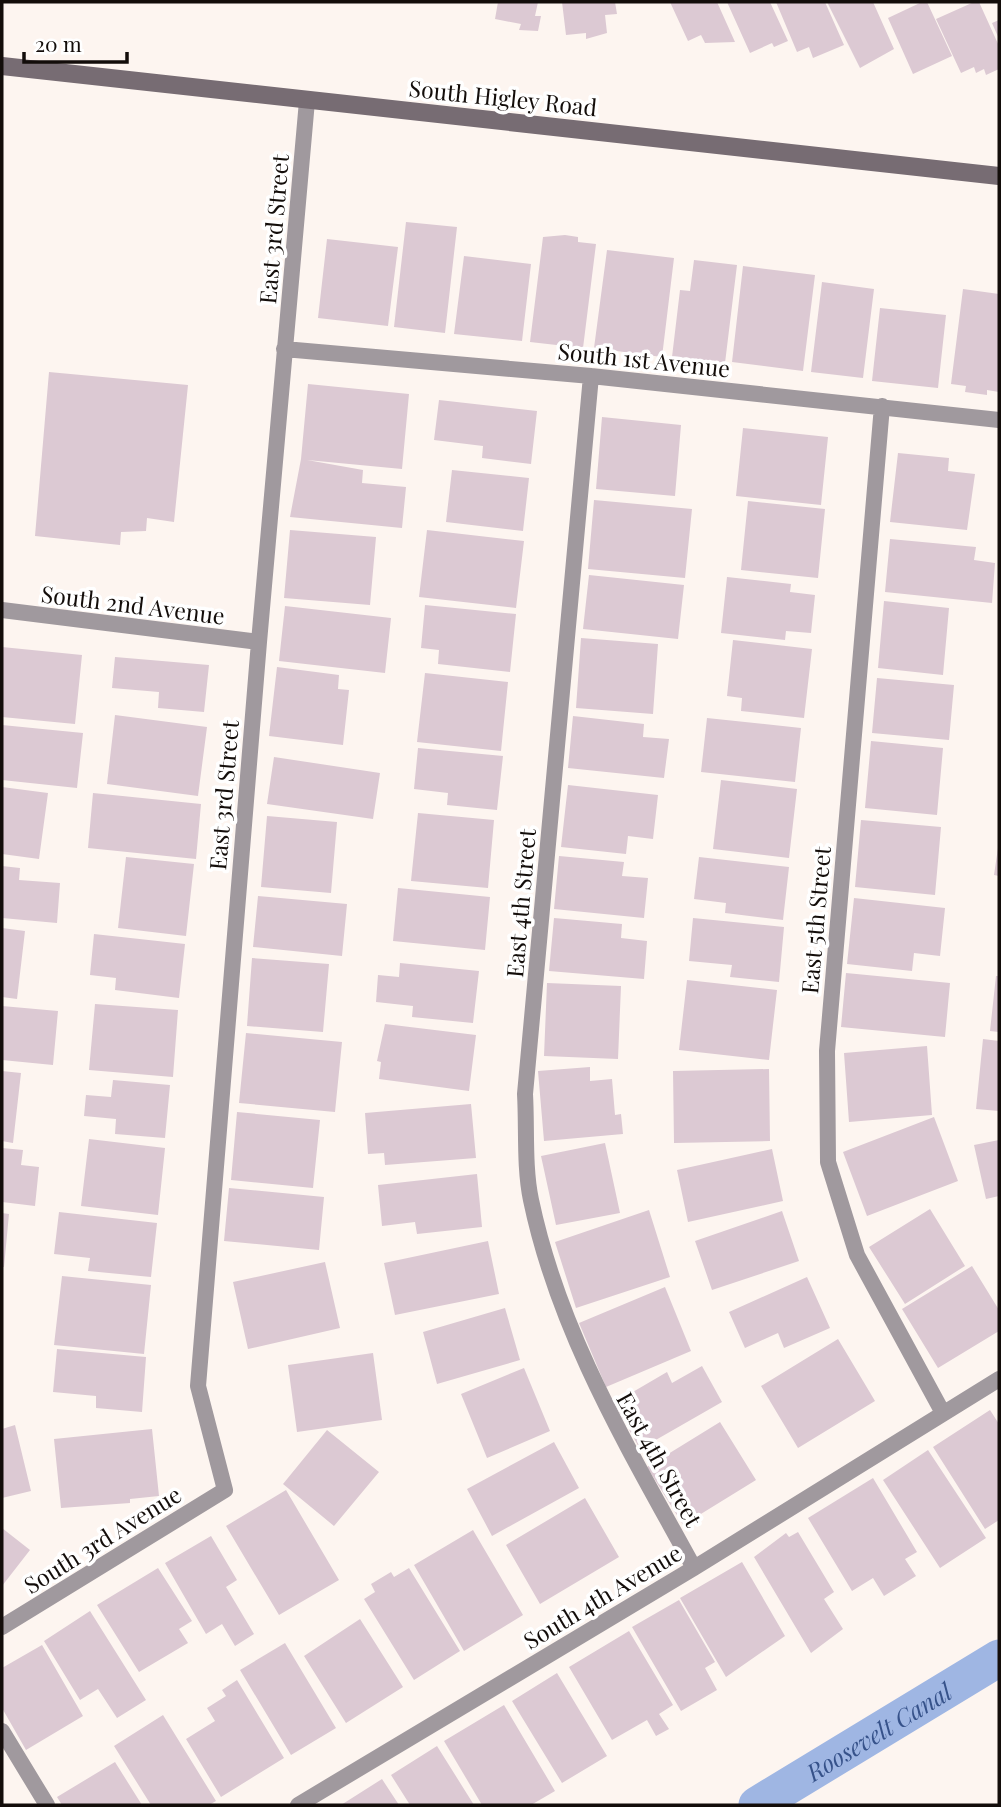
<svg xmlns="http://www.w3.org/2000/svg" width="1001" height="1807" viewBox="0 0 1001 1807" font-family="'Playfair Display',serif">
<style>
.lines{fill:none;stroke-linecap:round;stroke-linejoin:round}
.canal{stroke:#9fb6e3;stroke-width:37}
.building{fill:#dcc9d3}
.service{stroke:#a0999e;stroke-width:16}
.secondary{stroke:#776c73;stroke-width:18}
.labels{text-anchor:middle;dominant-baseline:central;stroke-width:7;stroke-linejoin:round;paint-order:stroke}
.street-label{font-size:23px;fill:#130d0a;stroke:#fff}
.water-label{font-size:24px;font-style:italic;fill:#36528a;stroke:#fff}
</style>
<rect width="100%" height="100%" fill="#fdf5f0"/>
<g class="lines">
<path class="canal" id="s1" d="M757 1805 999 1658"/>
</g>
<path class="building" d="M498 2H538L535 16H541L538 31 519 30 521 24 495 19Z
M562 2H615L617 14 605 15 607 33 586 39V33L566 35Z
M670 2H717L735 42 705 43 701 35 688 41Z
M727 2H770L788 41 774 47 772 43 750 53Z
M776 2H825L844 45 813 58 809 47 797 52Z
M827 2H873L894 49 860 68Z
M922 2H927L952 56 913 74 888 18Z
M974 2H979L999 46V69L986 75 984 69 976 73 974 67 961 73 936 19Z
M999 20V39L992 23Z
M406 222 457 227 445 333 394 327Z
M565 235 578 237V242L596 244 583 348 530 342 543 237Z
M327 239 398 247 388 326 318 318Z
M607 250 674 258 662 357 594 348Z
M464 256 531 264 522 341 454 334Z
M694 260 737 265 725 363 672 357 680 290 690 291Z
M743 266 815 275 803 371 732 362Z
M822 282 874 289 863 378 811 372Z
M963 289 999 294V392L987 390V395L965 392 966 386 951 384Z
M880 308 946 315 938 388 872 381Z
M49 372 188 385 174 522 147 518 146 531 121 532 120 545 35 536Z
M308 384 409 394 402 469 307 460 363 470 362 483 406 487 402 528 290 517 301 459Z
M439 400 537 411 531 464 482 458 483 446 434 440Z
M602 417 681 425 675 496 596 489Z
M743 428 828 437 821 505 736 496Z
M898 453 949 458 948 471 975 474 967 530 890 522Z
M452 470 529 478 523 531 446 522Z
M594 500 692 509 685 578 588 569Z
M748 501 825 509 818 578 741 570Z
M290 530 376 537 370 605 284 598Z
M427 530 524 541 516 608 419 597Z
M890 539 976 547 974 560 995 563 992 603 885 592Z
M589 575 684 585 678 639 583 629Z
M727 577 791 584 790 592 815 595 811 633 786 631 785 640 721 633Z
M884 601 949 608 943 675 878 668Z
M425 605 516 614 510 672 438 664 439 650 421 648Z
M285 606 391 618 385 673 279 661Z
M581 638 658 644 653 714 576 708Z
M733 640 812 649 804 718 741 711 742 698 727 696Z
M2 647 82 655 75 724 2 717Z
M115 657 209 665 204 712 158 708 159 692 112 688Z
M277 667 339 675 338 689 349 690 343 745 269 736Z
M425 673 508 682 501 751 417 742Z
M877 678 954 685 949 740 872 733Z
M115 715 207 727 198 796 107 784Z
M573 716 644 724 643 737 669 739 664 778 568 768Z
M707 718 801 728 795 782 701 772Z
M2 725 83 733 77 788 2 780Z
M871 741 943 748 937 815 865 808Z
M418 748 503 756 497 810 447 805 448 793 414 789Z
M274 757 380 773 373 819 267 804Z
M721 780 797 789 789 858 713 849Z
M568 785 658 795 653 839 628 836 626 854 561 847Z
M2 787 48 793 39 859 2 854Z
M93 793 201 804 196 859 88 848Z
M418 813 494 820 488 888 411 881Z
M267 816 337 822 331 893 261 887Z
M861 820 941 827 935 895 855 887Z
M998 848H999V876L994 875Z
M559 856 624 862 622 876 648 878 644 918 554 909Z
M126 857 194 864 186 936 118 928Z
M699 857 789 867 783 920 725 913 726 903 694 899Z
M2 866 20 868 19 880 60 883 57 923 2 918Z
M398 888 490 897 485 950 393 941Z
M258 896 347 904 342 956 253 947Z
M854 898 945 908 940 956 914 953 912 971 847 964Z
M554 918 622 924 621 938 647 941 644 979 549 971Z
M693 918 784 927 779 982 730 977 732 965 689 961Z
M2 928 25 931 17 999 2 997Z
M94 934 185 944 179 998 115 990 116 978 90 975Z
M252 958 329 964 323 1032 247 1026Z
M400 963 479 971 473 1023 412 1017 413 1006 376 1002 378 975 399 977Z
M846 973 950 983 945 1037 841 1027Z
M996 976H999V1032L990 1031Z
M687 980 777 990 769 1060 679 1050Z
M547 983 621 986 618 1059 544 1056Z
M95 1004 178 1010 173 1077 89 1070Z
M2 1006 58 1011 53 1065 2 1060Z
M385 1024 476 1035 469 1091 379 1079 381 1062 377 1061Z
M246 1033 342 1042 335 1112 239 1103Z
M983 1039 999 1041V1111L976 1109Z
M927 1046 932 1115 849 1122 844 1053Z
M590 1067V1081L612 1079 615 1115 621 1114 623 1134 544 1141 538 1071Z
M769 1069 770 1141 674 1143 673 1071Z
M2 1071 21 1073 13 1143 2 1141Z
M113 1080 170 1085 165 1138 115 1134 116 1119 84 1116 86 1095 111 1097Z
M471 1104 476 1158 385 1165 384 1153 368 1154 365 1113Z
M237 1112 320 1120 313 1188 231 1180Z
M934 1117 958 1181 867 1216 843 1152Z
M89 1139 165 1148 158 1215 81 1206Z
M999 1140V1196L986 1199 974 1145Z
M605 1143 620 1213 556 1225 541 1156Z
M2 1148 23 1150 21 1165 39 1167 35 1206 2 1202Z
M772 1149 783 1201 688 1222 677 1170Z
M477 1174 482 1227 417 1234 415 1222 382 1226 378 1185Z
M229 1188 324 1197 319 1250 224 1241Z
M930 1209 965 1266 905 1304 869 1247Z
M649 1210 670 1277 576 1308 555 1242Z
M782 1211 799 1261 712 1290 695 1241Z
M59 1212 157 1223 151 1277 88 1271 90 1258 54 1254Z
M2 1213 9 1214 4 1267H2Z
M488 1241 499 1294 395 1315 384 1263Z
M325 1262 340 1328 248 1349 233 1282Z
M972 1266 999 1310V1331L938 1368 902 1309Z
M62 1276 151 1285 144 1354 54 1345Z
M807 1277 830 1328 784 1348 778 1333 745 1348 729 1312Z
M665 1287 691 1351 606 1387 579 1323Z
M505 1308 520 1360 437 1384 423 1332Z
M838 1339 875 1401 798 1448 761 1386Z
M57 1349 146 1357 142 1412 96 1408V1396L53 1392Z
M373 1353 382 1420 297 1432 288 1365Z
M702 1366 722 1402 640 1449 614 1403 667 1372 672 1383Z
M524 1368 550 1431 487 1458 461 1394Z
M990 1410 999 1424V1520L985 1529 933 1447Z
M720 1422 756 1480 683 1525 647 1467Z
M15 1425 31 1491 2 1498V1429Z
M152 1429 159 1496 130 1499V1503L61 1508 54 1439Z
M327 1430 379 1472 334 1526 283 1484Z
M554 1442 579 1488 492 1536 467 1489Z
M928 1450 986 1538 940 1568 883 1480Z
M873 1478 917 1552 905 1559 916 1576 884 1596 873 1578 852 1591 808 1518Z
M286 1490 339 1580 279 1615 226 1526Z
M585 1498 619 1557 540 1604 506 1545Z
M2 1528 30 1550 2 1586Z
M473 1530 523 1615 464 1651 414 1565Z
M798 1532 834 1592 824 1599 843 1629 811 1653 754 1557 786 1533 789 1537Z
M211 1536 237 1580 226 1587 254 1634 235 1646 222 1624 206 1634 165 1563Z
M742 1562 785 1636 726 1677 680 1598Z
M158 1568 192 1621 179 1629 188 1643 139 1672 97 1605Z
M409 1568 460 1651 414 1680 364 1599 375 1592 371 1584 391 1572 394 1577Z
M679 1600 715 1662 705 1668 717 1690 681 1711 632 1627Z
M90 1611 146 1700 117 1718 98 1689 80 1700 44 1641Z
M360 1619 403 1687 346 1723 304 1656Z
M629 1631 673 1705 659 1714 669 1729 656 1736 647 1720 612 1740 569 1667Z
M285 1643 336 1728 291 1755 240 1670Z
M42 1645 83 1716 26 1750 2 1708V1668Z
M557 1673 607 1756 562 1783 512 1701Z
M237 1680 284 1758 221 1797 186 1739 215 1721 207 1708 226 1696 222 1690Z
M504 1705 555 1791 531 1805H482L444 1741Z
M163 1715 216 1801 209 1805H151L114 1746Z
M437 1746 474 1805H410L391 1775Z
M115 1762 142 1805H62L57 1797Z
M382 1779 399 1805H341Z"/>
<g class="lines">
<path class="service" d="M284 349 591 376 999 420
M591 376 525 1094C527 1128 524 1167 531 1200 559 1334 629 1449 694 1568
M882 406 827 1051 828 1162 857 1255 943 1413
M2 610 259 642
M2 1627 225 1490 198 1386 259 642 307 101
M2 1731 47 1805
M298 1805 694 1568 999 1379"/>
<path class="secondary" d="M2 66 999 176"/>
</g>
<g class="labels">
<g class="street-label">
<text transform="translate(503 97) rotate(6)">South Higley Road</text>
<text transform="translate(273 229) rotate(-85)">East 3rd Street</text>
<text transform="translate(644 359) rotate(6)">South 1st Avenue</text>
<text transform="translate(133 604) rotate(7)">South 2nd Avenue</text>
<text transform="translate(223 795) rotate(-85)">East 3rd Street</text>
<text transform="translate(520 903) rotate(-85)">East 4th Street</text>
<text transform="translate(815 920) rotate(-85)">East 5th Street</text>
<text transform="translate(660 1459) rotate(61)">East 4th Street</text>
<text transform="translate(102 1539) rotate(-32)">South 3rd Avenue</text>
<text transform="translate(602 1596) rotate(-31)">South 4th Avenue</text>
</g>
<g class="water-label">
<text stroke="none"><textPath href="#s1" startOffset="142">Roosevelt Canal</textPath></text>
</g>
</g>
<rect width="1001" height="1807" fill="none" stroke="#130d0a" stroke-width="7"/>
<path d="M24 52v10h103v-10" fill="none" stroke="#130d0a" stroke-width="3.5"/>
<text x="35" y="52" font-size="21" fill="#130d0a" stroke="#ffffff" stroke-width="5" paint-order="stroke">20 m</text>
</svg>
